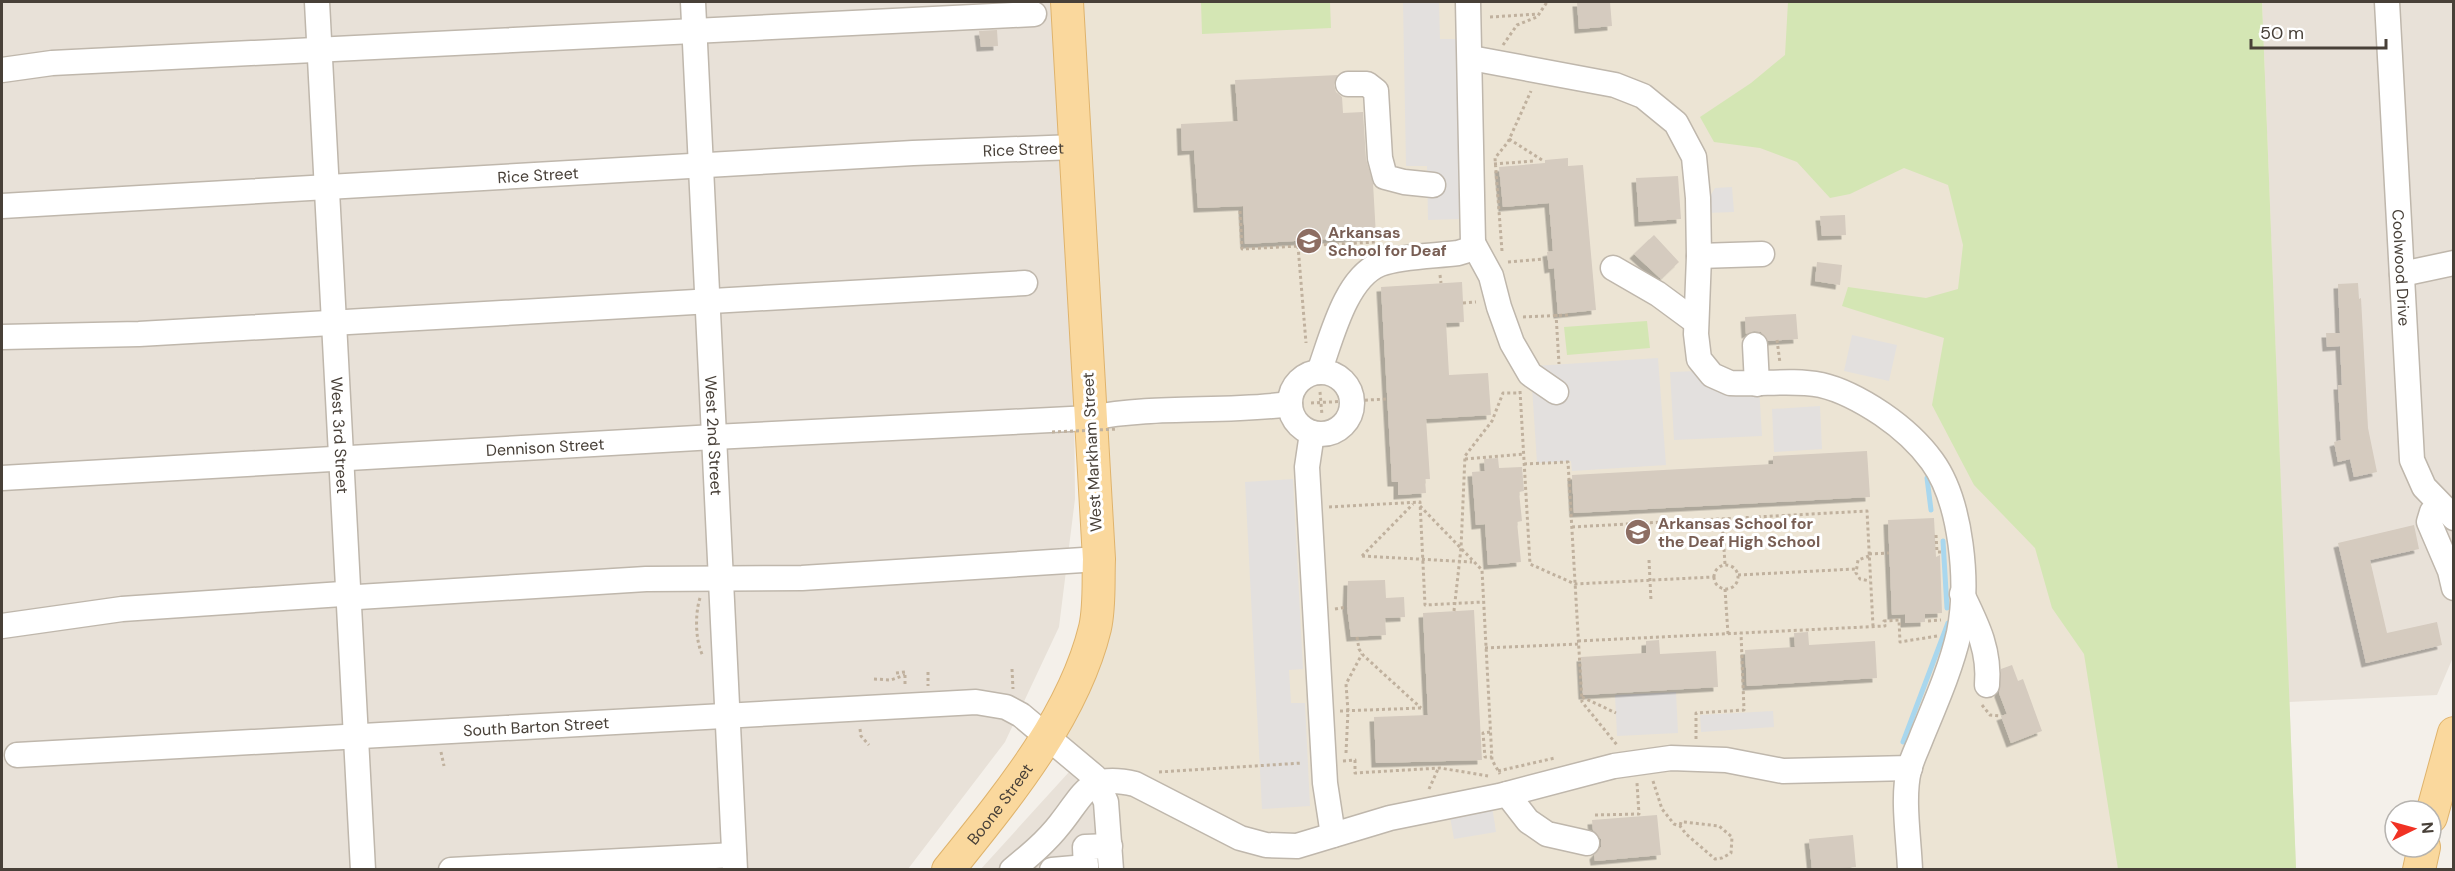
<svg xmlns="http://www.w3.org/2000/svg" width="2455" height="871" viewBox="0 0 2455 871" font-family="'DM Sans',sans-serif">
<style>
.residential{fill:#e8e1d8}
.education{fill:#ece4d4}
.green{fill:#d4e6b4}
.parking{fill:#e3e0de}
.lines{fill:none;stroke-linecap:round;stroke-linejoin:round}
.stream{stroke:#a9d7ee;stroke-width:5}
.building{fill:#d5cbbf;filter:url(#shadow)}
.minor-casing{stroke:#bfb7ac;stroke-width:27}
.major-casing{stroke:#dfb36c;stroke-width:34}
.path{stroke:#c0b19e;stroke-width:3;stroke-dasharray:3 3;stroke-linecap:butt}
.minor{stroke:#fff;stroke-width:24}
.major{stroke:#fad89d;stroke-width:32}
.path-bridge{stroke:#c0b19e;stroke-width:3;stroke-dasharray:3 3;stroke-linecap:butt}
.labels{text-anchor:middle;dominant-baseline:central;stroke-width:6;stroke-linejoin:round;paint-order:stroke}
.street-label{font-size:16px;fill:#484038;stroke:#fff}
.education-label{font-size:16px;font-weight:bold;fill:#785e54;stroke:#fff;text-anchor:start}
</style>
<defs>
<filter id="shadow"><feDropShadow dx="-4.5" dy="4.5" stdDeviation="0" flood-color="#0004"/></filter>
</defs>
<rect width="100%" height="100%" fill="#f4f0ea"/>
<path class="residential" d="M2 2H1050L1073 296 1075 499 1059 627 1005 742 908 869 3 870Z
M2262 2H2453L2454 655 2437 695 2289 702Z
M1069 772 1095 777 1106 869 980 870Z"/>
<path class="education" d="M1067 2H2262L2296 869H1107L1098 782 1048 736 1089 645Z"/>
<path class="green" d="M1201 2H1330L1331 28 1202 34Z
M1788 2H2262L2296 868 2118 869 2084 654 2052 608 2035 548 1974 485 1932 405 1944 338 1842 306 1848 287 1926 298 1958 289 1963 245 1948 185 1904 168 1850 194 1830 198 1797 162 1760 148 1714 142 1700 117 1751 83 1785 55Z
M1647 321 1650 348 1567 355 1564 327Z"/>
<path class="parking" d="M1403 2H1439L1440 39H1456L1460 219 1428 220 1427 166H1406Z
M1732 187 1734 212 1707 213 1706 203 1715 188Z
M1852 335 1897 345 1889 381 1844 371Z
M1658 358 1666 465 1572 471 1571 461 1537 463 1532 387 1535 366Z
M1699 371 1759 387 1762 436 1674 440 1670 372Z
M1820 406 1822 449 1774 452 1772 409Z
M1293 479 1303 669 1289 670 1291 703H1305L1310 806 1262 809 1245 482Z
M1676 692 1678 733 1617 736 1615 695Z
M1773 711 1774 727 1701 732 1700 715Z
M1492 806 1496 832 1454 839 1450 817Z"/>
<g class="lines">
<path class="stream" d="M1927 478 1931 510
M1943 541 1947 608
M1903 742 1948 623"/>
</g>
<path class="building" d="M1577 2H1610L1612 26 1579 29Z
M997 30 998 46 981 47 979 31Z
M1338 75 1334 85 1336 92 1342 97 1343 113 1363 112 1366 159 1373 183 1376 236 1245 244 1243 206 1198 208 1194 150 1182 151 1181 124 1238 121 1235 80Z
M1568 158V166L1583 165 1596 310 1558 314 1554 268 1549 269 1547 252 1553 251 1549 203 1503 207 1499 167 1545 163V160Z
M1678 176 1681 219 1639 222 1636 178Z
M1845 215 1846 235 1822 236 1820 216Z
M1654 235 1679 262 1661 279 1634 254Z
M1817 262 1842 265 1840 285 1815 281Z
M1462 282 1464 322 1446 323 1449 375 1488 373 1491 415 1426 419 1430 479H1425L1426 493 1398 495V482H1392L1381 287Z
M2358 283 2359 299 2361 298 2368 428 2377 472 2354 477 2350 459 2338 462 2334 442 2341 440 2338 385H2342L2340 346 2327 347 2326 333H2340L2338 284Z
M1796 314 1798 339 1768 341 1761 332 1754 331 1746 334 1745 317Z
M1867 451 1870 497 1574 513 1572 475 1773 464V456Z
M1498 458 1499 468 1522 467 1524 491 1519 492 1522 521 1517 522 1521 562 1488 565 1485 524 1476 525 1472 472 1485 471 1484 459Z
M1934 518 1936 557 1940 555 1942 613 1925 614V622L1905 623V614L1892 615 1888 520Z
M2414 525 2419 549 2370 560 2387 633 2437 622 2442 645 2366 663 2338 543Z
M1385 580 1386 598 1404 597 1405 617 1385 618 1386 635 1351 637 1347 607 1348 581Z
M1474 610 1482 760 1376 763 1374 717 1428 715 1423 613Z
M1808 632 1809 645 1875 641 1877 678 1747 686 1745 650 1795 647 1794 633Z
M1659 640 1660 654 1716 651 1718 687 1583 695 1581 657 1646 653V641Z
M2012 665 2018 681 2023 679 2042 731 2011 743 2001 716 2007 714 1999 693 2001 669Z
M1657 815 1661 855 1595 861 1594 855 1601 847V839L1593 830 1592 820Z
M1853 835 1856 867 1812 870 1809 839Z"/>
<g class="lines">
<g class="minor-casing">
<g id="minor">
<path id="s1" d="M317 2 363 870"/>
<path id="s2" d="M693 2 735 870"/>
<path id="s3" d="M2387 2 2412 460 2424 487 2454 518"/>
<path d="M1471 58 1615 85 1643 96 1676 123 1694 157 1698 198 1699 256 1696 334 1699 359 1712 375 1730 383C1761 385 1791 379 1821 385 1843 390 1864 402 1882 414 1901 427 1919 443 1932 461 1962 502 1969 584 1959 633 1951 668 1936 702 1922 736 1918 747 1912 758 1909 770 1902 798 1909 840 1910 870"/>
<path d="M2 70 52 63 1034 14"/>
<path d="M1348 84H1367L1376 91 1380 158 1385 177 1404 182 1433 185"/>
<path id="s4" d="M2 206 913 153 1075 147"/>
<path d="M1473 243 1491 276 1499 307 1512 343 1530 374 1556 392"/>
<path d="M1699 256 1762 254"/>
<path d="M1613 268 1658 294 1696 322"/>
<path d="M2402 274 2454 263"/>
<path d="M2 337 139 334 1025 283"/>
<path d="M1755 345 1757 384"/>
<path d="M1319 372C1331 340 1345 278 1380 264 1401 256 1435 256 1458 253L1468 250 1473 243 1468 2"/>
<circle cx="1321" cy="403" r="31"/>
<path d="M1312 433 1307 467 1325 783 1333 835"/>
<path id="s5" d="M2 478 714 437 1090 418C1156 405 1224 413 1290 404"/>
<path d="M2439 504 2432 512 2429 522 2450 571 2454 588"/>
<path d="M1962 594C1977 625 1990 650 1987 685"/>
<path d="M2 626 122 609 342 594 358 597 646 579 802 578 1099 559"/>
<path id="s6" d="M17 755 976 702 1006 707 1021 715 1095 777 1106 802 1111 870"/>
<path d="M1507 794 1528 821 1547 834 1587 843"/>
<path d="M451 870 734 855"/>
<path d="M1012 870C1029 856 1046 842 1060 824 1085 793 1087 773 1135 784L1240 838 1266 845 1297 846 1390 818 1499 796 1614 766 1671 758 1726 760 1783 771 1910 768"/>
<path d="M1052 870 1086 867"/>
<path d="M1086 870 1085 847 1110 846"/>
</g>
</g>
<g class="major-casing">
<g id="major">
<path d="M2431 817 2454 733"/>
<path id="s7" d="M948 870C1005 799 1073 718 1095 628 1100 606 1098 582 1099 559L1067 2"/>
<path d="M2419 870 2424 847"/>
</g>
</g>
<path class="path" d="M1490 17 1539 14
M1503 45 1517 25 1537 17 1547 2
M1509 139 1542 160
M1494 164 1534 161
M1240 211 1242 249 1376 242
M1298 246 1306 343
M1502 251 1495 158 1508 142 1531 91
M1508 262 1544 259
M1440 275 1441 283
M1463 303 1476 302
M1556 314 1559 364
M1523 317 1569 315
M1777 340 1780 363
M1520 391 1530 564 1575 584 1713 577
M1320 392 1322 415
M1311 403 1387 399
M1465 459 1524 454
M1524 464 1568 462 1582 702 1617 745
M1420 506 1482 570 1492 760 1500 774
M1329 507 1420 502 1425 605 1483 602
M1722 519 1725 564
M1572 527 1867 511 1873 626
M1936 535 1937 552H1941
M1869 554 1889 553
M1362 556 1472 562
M1362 556 1413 504
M1869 556 1858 560 1856 573 1860 579 1870 581
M1649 560 1651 601
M1714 577a12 12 0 1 1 24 0a12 12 0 1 1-24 0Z
M1738 575 1855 569
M1725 589 1728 634
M700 598C695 613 695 641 703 656
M1335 609 1347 607
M1454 611 1461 548 1465 456 1492 421 1503 393H1520
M1928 621 1941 620
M1357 637 1359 649 1363 655 1421 708
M1578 641 1885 626 1884 621 1899 620 1900 642 1937 636
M1485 648 1578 644
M1012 669 1013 689
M928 672V686
M896 673 905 672V684
M874 679 891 680 905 675
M1582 697 1616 713
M1982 705 1990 715 2001 716
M1340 711 1421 708
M860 729 861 736 869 745
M1490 732 1483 733 1485 757H1492
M1696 739V713L1744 710 1741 633
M441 752 444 766
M1346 753 1348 711 1346 684 1362 654
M1343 761 1355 760V773L1440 768 1488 776
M1498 771 1555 758
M1159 772 1302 763
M1653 781 1662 809 1674 824 1680 826 1686 834 1715 859 1722 858 1731 853 1732 837 1719 826 1684 822H1681L1680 826
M1429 789 1438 769
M1595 815 1639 814 1637 783"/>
<use href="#minor" class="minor"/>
<use href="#major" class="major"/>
<path class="path-bridge" d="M1052 432 1118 429"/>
</g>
<defs>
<g id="school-disc" transform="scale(1.35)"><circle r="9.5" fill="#8d6e63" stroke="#fff"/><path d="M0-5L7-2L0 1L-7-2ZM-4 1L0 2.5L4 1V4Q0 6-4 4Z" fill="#fff"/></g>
</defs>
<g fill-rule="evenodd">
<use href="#school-disc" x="1309" y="241"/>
<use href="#school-disc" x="1638" y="532"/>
</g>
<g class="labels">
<g class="street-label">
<text stroke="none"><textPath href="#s4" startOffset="1023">Rice Street</textPath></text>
<text stroke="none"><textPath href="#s4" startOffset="537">Rice Street</textPath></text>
<text stroke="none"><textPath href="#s3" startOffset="266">Coolwood Drive</textPath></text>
<text stroke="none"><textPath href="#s1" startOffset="434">West 3rd Street</textPath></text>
<text stroke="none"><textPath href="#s2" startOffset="434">West 2nd Street</textPath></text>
<text stroke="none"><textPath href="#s5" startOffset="544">Dennison Street</textPath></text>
<text transform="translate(1092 452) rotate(-93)">West Markham Street</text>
<text stroke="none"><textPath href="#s6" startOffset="520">South Barton Street</textPath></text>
<text stroke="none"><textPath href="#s7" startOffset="84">Boone Street</textPath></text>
</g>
<g class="education-label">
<text x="1328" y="232">Arkansas<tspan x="1328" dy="18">School for Deaf</tspan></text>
<text x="1658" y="523">Arkansas School for<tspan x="1658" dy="18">the Deaf High School</tspan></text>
</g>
</g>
<rect width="2455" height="871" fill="none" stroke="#484038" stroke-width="6"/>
<g transform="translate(2413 829) rotate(85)"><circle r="28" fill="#ffffff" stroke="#b6b3af" stroke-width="1.5"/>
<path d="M0-4.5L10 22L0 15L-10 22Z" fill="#f13224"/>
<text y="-9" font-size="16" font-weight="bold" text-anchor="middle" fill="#484038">N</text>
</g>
<path d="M2251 39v9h135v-9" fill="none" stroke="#484038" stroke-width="3"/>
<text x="2260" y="39" font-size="18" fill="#484038" stroke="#ffffff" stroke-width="4.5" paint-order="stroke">50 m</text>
</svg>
